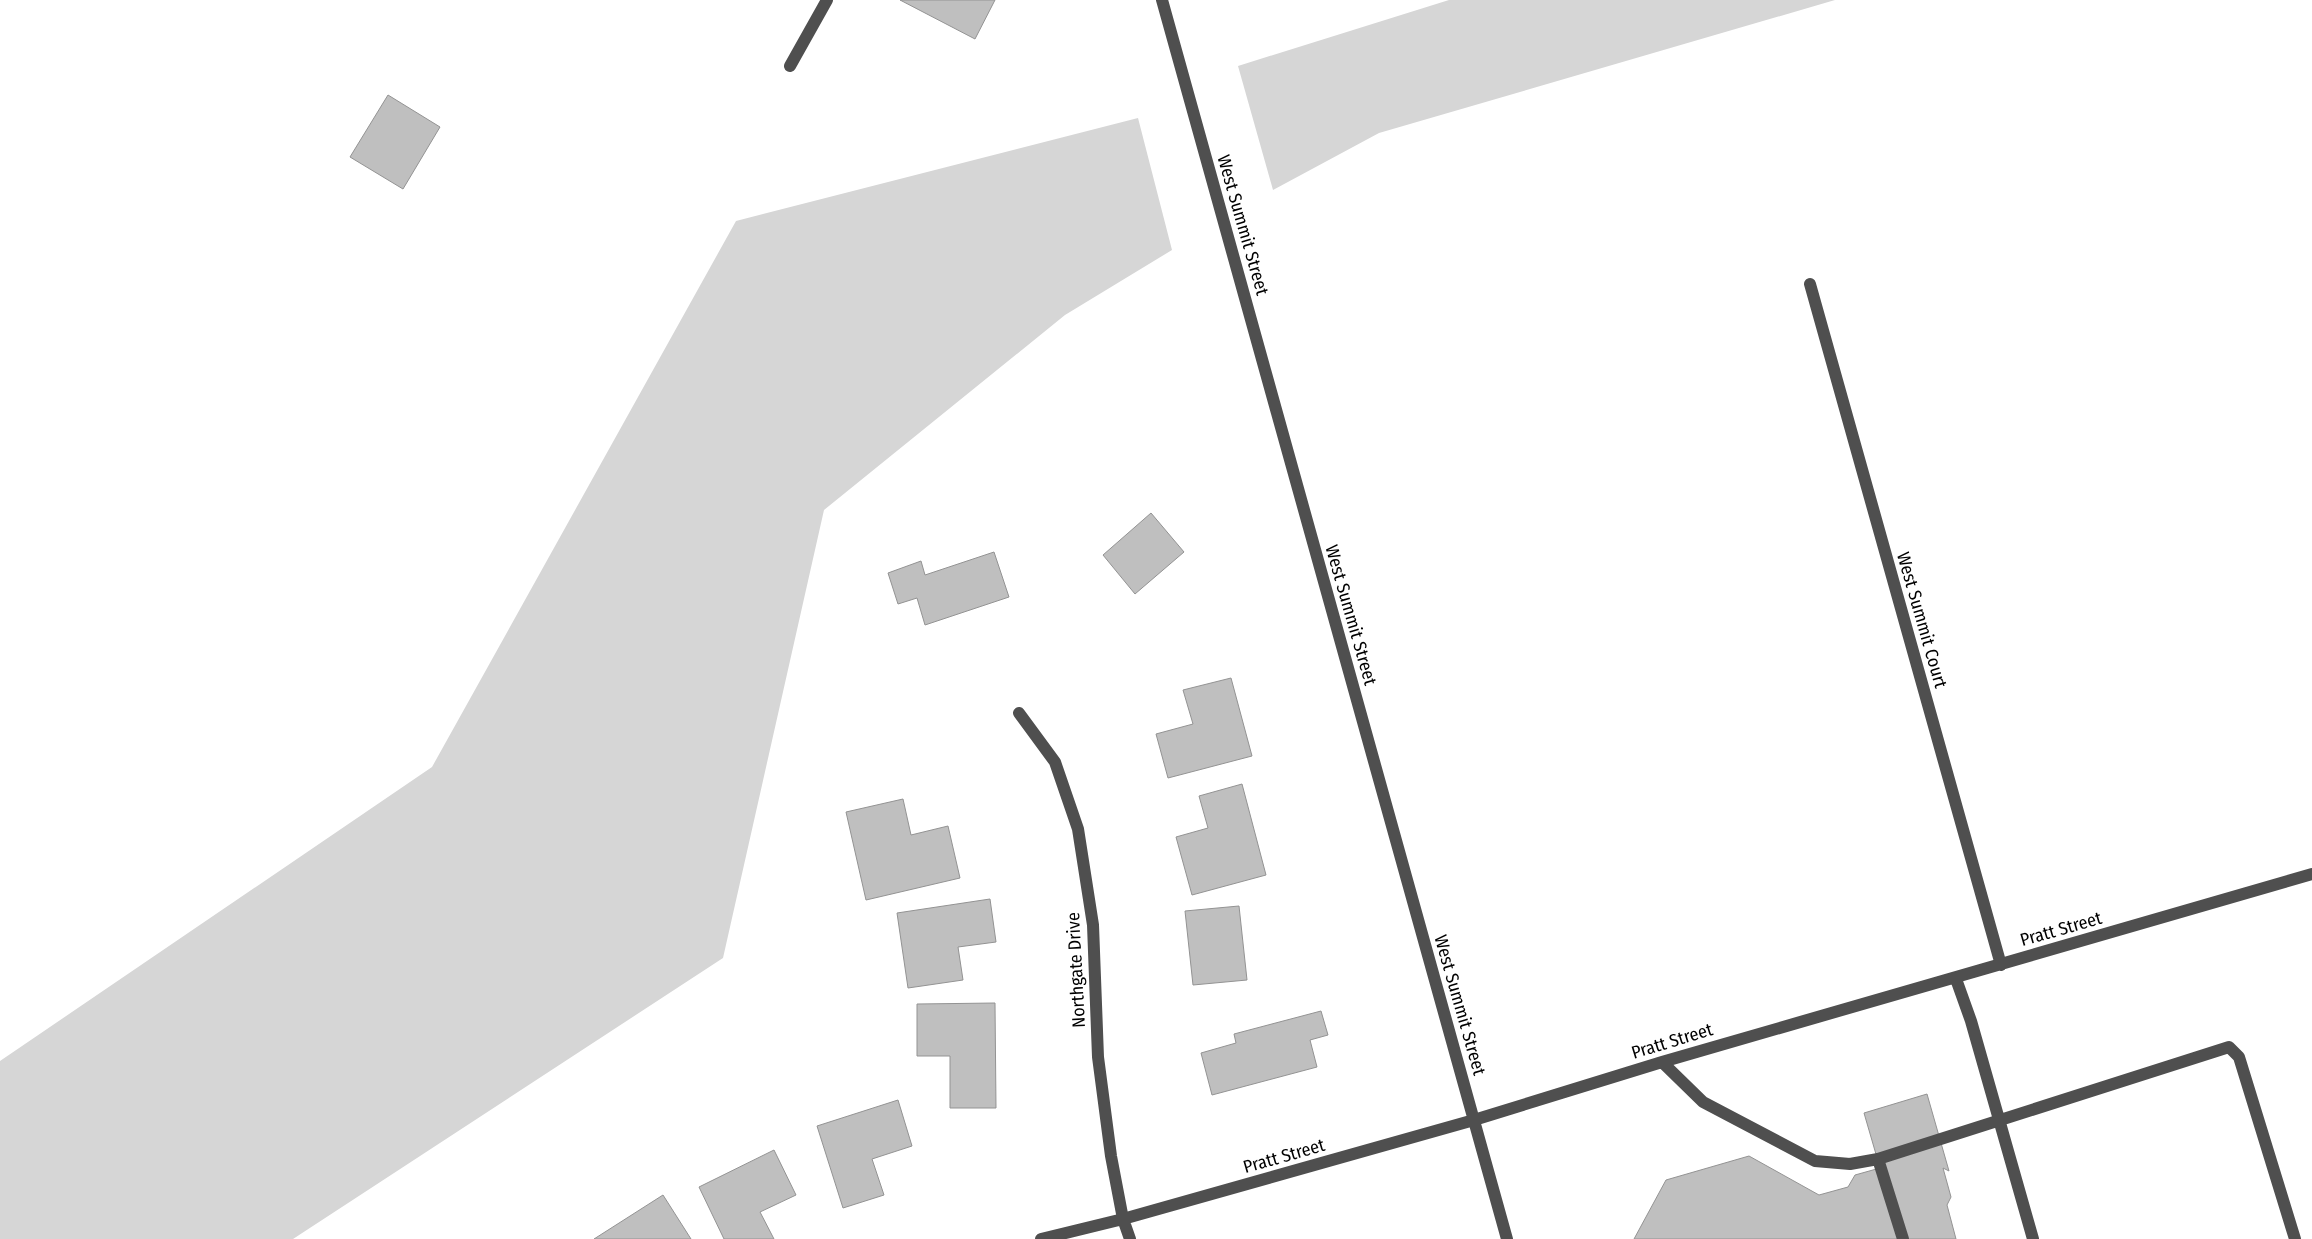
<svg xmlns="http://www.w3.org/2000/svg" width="2312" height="1239" viewBox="0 0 2312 1239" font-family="'Fira Sans Condensed',sans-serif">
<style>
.green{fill:#d6d6d6}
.building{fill:#bfbfbf;stroke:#939393}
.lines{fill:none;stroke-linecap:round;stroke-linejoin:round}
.minor{stroke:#4f4f4f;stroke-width:12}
.labels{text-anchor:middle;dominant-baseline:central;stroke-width:5;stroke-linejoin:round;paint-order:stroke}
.street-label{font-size:18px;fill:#000;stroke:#fff}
</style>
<rect width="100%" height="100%" fill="#fff"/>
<path class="green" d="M1449 0H1835L1379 133 1273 190 1238 66Z
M1138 118 1172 250 1065 315 824 510 723 958 293 1239H0V1061L432 767 736 221Z"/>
<path class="building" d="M900 0H995L975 39Z
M388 95 440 127 403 189 350 157Z
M1151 513 1184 552 1135 594 1103 555Z
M994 552 1009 597 925 625 917 598 898 604 888 573 921 561 925 575Z
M1231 678 1252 756 1168 778 1156 734 1193 724 1183 690Z
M1242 784 1266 875 1192 895 1176 837 1208 828 1199 796Z
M903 799 911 835 948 826 960 878 866 900 846 812Z
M990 899 996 942 958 947 963 980 908 988 897 913Z
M1239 906 1247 980 1193 985 1185 911Z
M995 1003 996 1108H950V1056H917V1004Z
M1321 1011 1328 1035 1310 1040 1317 1067 1212 1095 1201 1053 1236 1043 1234 1034Z
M1927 1094 1949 1171 1943 1168 1951 1197 1947 1205 1956 1239H1634L1666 1180 1749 1156 1819 1195 1848 1187 1855 1175 1880 1168 1864 1113Z
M898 1100 912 1146 872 1159 884 1195 843 1208 817 1126Z
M774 1150 796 1195 760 1212 774 1239H724L699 1187Z
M663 1195 691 1239H594Z"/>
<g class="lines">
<path class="minor" d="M1162 0 1507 1239
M790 66 827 0
M1810 284 2001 965
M1019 713 1055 762 1078 829 1093 925 1098 1057 1111 1156 1123 1219 1130 1239
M1956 979 1971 1021 2033 1239
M1662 1062 1703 1102 1815 1161 1850 1164 1878 1159 2229 1047 2239 1057 2295 1239
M1878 1159 1903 1239
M1041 1239 1123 1219 1474 1120 1662 1062 2312 874"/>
</g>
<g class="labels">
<g class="street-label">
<text transform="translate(1243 225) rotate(74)">West Summit Street</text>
<text transform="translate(1351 615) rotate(74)">West Summit Street</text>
<text transform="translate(1922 620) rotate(74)">West Summit Court</text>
<text transform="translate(2061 929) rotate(-16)">Pratt Street</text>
<text transform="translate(1076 970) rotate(-93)">Northgate Drive</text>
<text transform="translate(1460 1005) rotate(74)">West Summit Street</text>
<text transform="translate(1672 1041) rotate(-17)">Pratt Street</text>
<text transform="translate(1284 1156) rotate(-16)">Pratt Street</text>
</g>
</g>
</svg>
